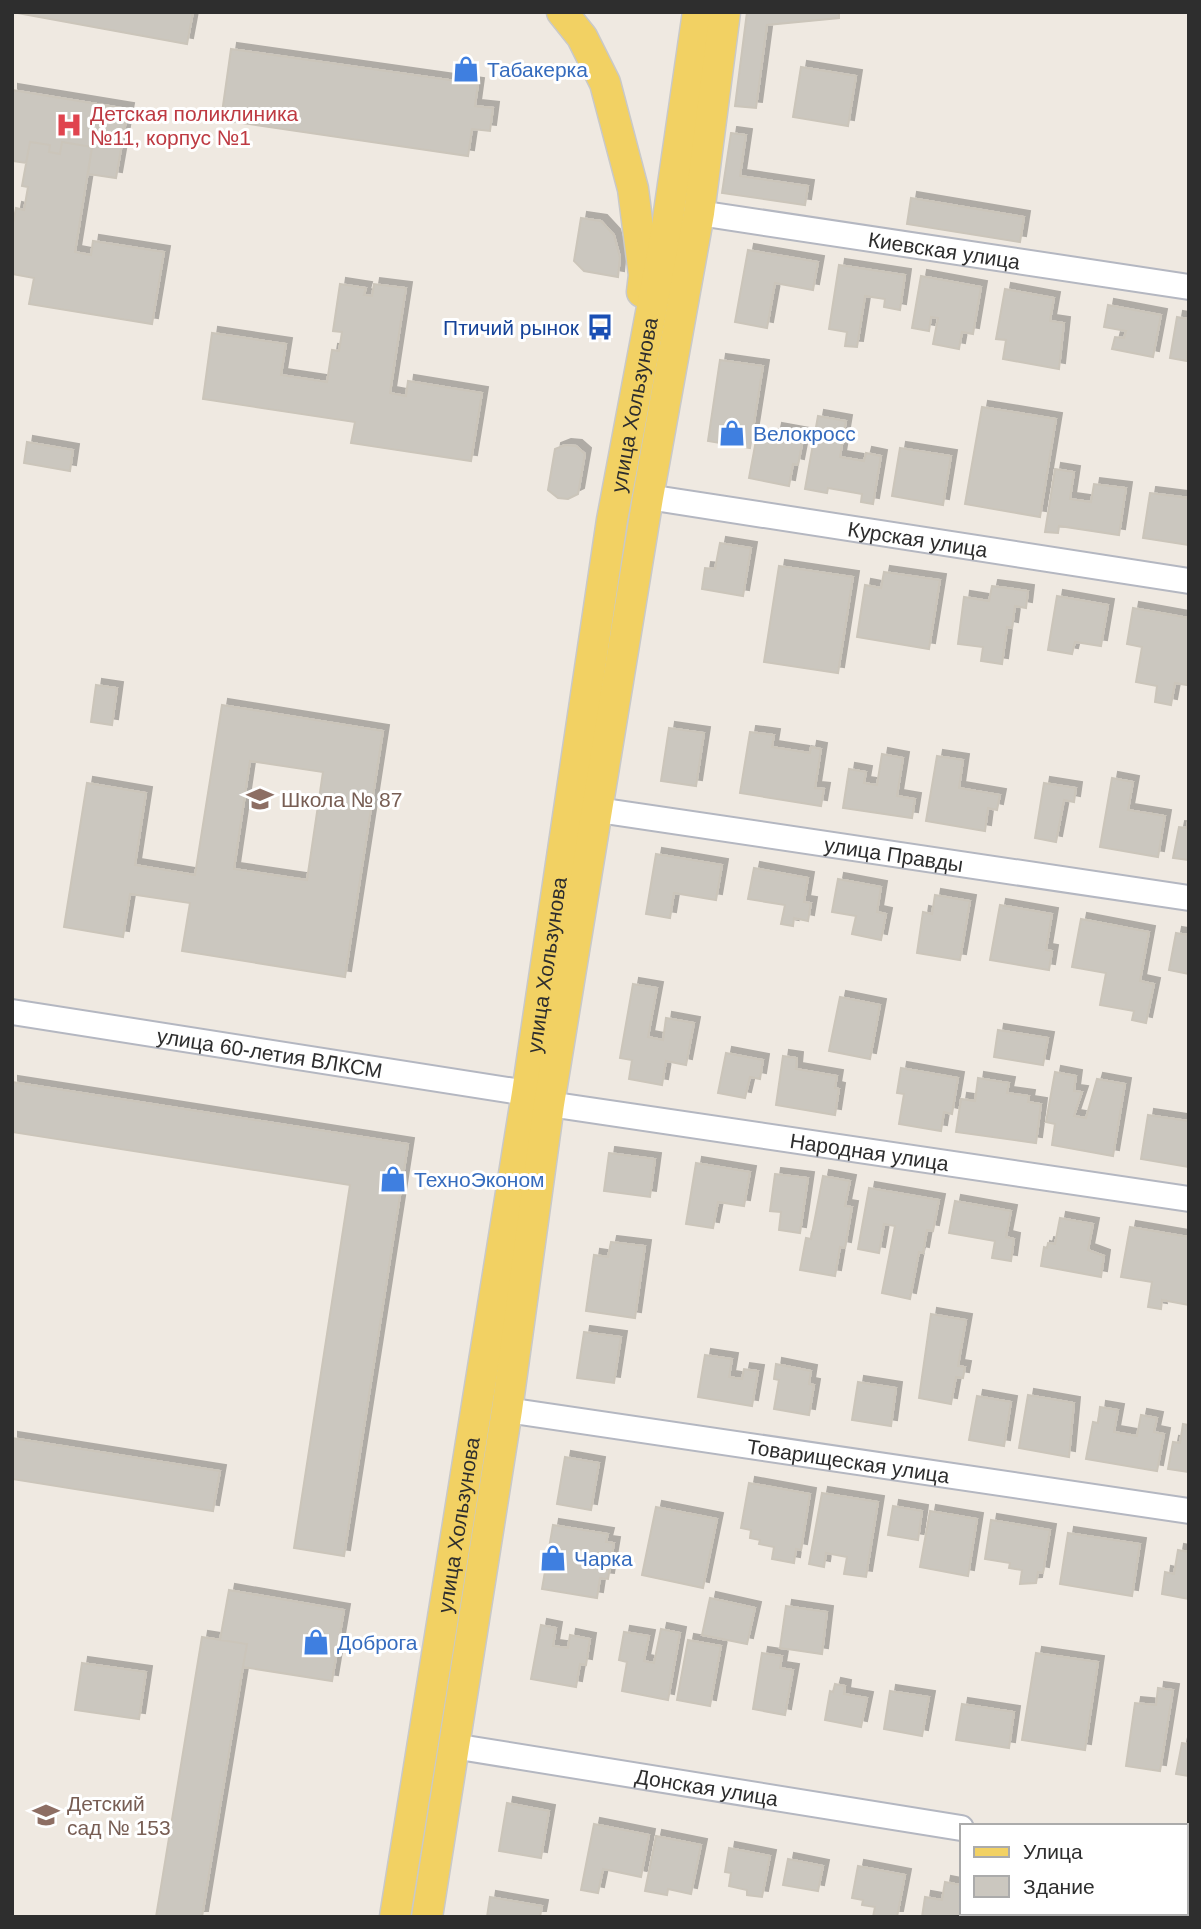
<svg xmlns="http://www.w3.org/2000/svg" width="1201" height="1929" viewBox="0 0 1201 1929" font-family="Arial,sans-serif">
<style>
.building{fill:#cbc7bf;stroke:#cbc5ba;stroke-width:2;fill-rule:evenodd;filter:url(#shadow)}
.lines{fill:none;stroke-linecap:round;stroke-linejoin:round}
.minor-casing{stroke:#b4b7c1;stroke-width:28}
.major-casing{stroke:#c9c9c9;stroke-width:33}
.minor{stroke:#fff;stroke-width:24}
.major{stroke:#f2d163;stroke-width:30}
.labels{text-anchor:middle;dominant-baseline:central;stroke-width:6;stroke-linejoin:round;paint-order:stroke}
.shop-label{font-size:21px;fill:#366cbe;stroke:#fff;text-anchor:start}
.health-label{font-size:21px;fill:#be3a42;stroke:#fff;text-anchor:start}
.street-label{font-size:21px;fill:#2e2e2e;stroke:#fff}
.transit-label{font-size:21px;fill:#164399;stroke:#fff;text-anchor:end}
.education-label{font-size:21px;fill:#785e54;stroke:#fff;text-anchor:start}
</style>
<defs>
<filter id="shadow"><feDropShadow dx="6" dy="-6" stdDeviation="0" flood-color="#0004"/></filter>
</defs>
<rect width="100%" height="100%" fill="#efe9e1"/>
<path class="building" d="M12 12H193L187 44Z
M747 12H839V18L767 25 756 108 735 106Z
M231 49 478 84 475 106 493 108 490 131 472 129 468 156 221 120Z
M801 67 856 76 848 126 793 117Z
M12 90 128 109 116 178 88 174 92 147 62 142 60 154 49 152 50 145 30 142 26 163 12 161Z
M731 133 746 135 740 176 808 186 805 205 722 193Z
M30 142 50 145 49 152 60 154 62 142 92 147 75 252 91 255 93 241 164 252 152 324 29 304 34 278 12 274V229L16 208 24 210 28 187 22 186Z
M911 198 1024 217 1020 242 907 224Z
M581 218 601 221 614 235 620 257 618 277 584 271 574 261Z
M748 250 818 262 813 290 775 283 767 328 735 322Z
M839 265 905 275 900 310 884 307 885 299 865 296 857 347 845 346 847 332 829 329Z
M921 276 981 287 973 334 962 332 959 349 933 344 938 318 931 317 929 331 912 328Z
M340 284 366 288 364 295 372 296 374 284 406 288 390 393 406 396 408 381 482 393 471 461 351 443 355 422 203 399 212 333 286 344 281 375 327 382 332 350 339 351 342 332 333 331Z
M1005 289 1054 298 1050 321 1064 323 1059 369 1003 359 1006 340 996 339Z
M1108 305 1161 315 1153 357 1112 349 1115 337 1124 338 1126 331 1104 327Z
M1177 317 1189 319 1187 361 1170 358Z
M720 360 763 366 750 448 708 441Z
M982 407 1056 419 1040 517 965 504Z
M818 416 846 421 840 457 864 461 866 453 881 456 873 504 861 502 862 494 828 488 827 493 805 489Z
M776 429 804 434 798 465 793 464 789 486 749 478 757 435 774 438Z
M27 442 73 450 70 471 24 463Z
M565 445 576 446 585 454 578 494 568 499 558 498 548 490 555 449Z
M900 448 951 456 943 505 892 496Z
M1055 469 1074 472 1070 499 1091 502 1094 484 1126 488 1119 535 1059 526 1058 533 1045 532Z
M1150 493 1189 498V545L1143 538Z
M720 543 751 548 743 596 702 589 705 568 715 569Z
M779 566 853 577 838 673 764 662Z
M884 572 940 580 929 649 857 637 865 585 881 588Z
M992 586 1028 591 1026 608 1015 606 1012 628 1007 627 1002 664 981 661 983 647 958 644 964 597 989 601Z
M1057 596 1108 605 1101 646 1075 642 1072 654 1048 650Z
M1133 608 1189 618 1187 685 1175 683 1171 705 1155 702 1157 686 1136 682 1142 647 1127 644Z
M96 685 117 688 112 725 91 722Z
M222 705 383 731 345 977 182 951 190 903 130 894 123 937 64 927 87 783 146 793 135 865 195 875ZM250 761 323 772 307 880 234 869Z
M669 728 704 733 696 786 661 781Z
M750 732 774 735 772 747 810 753 811 747 821 749 815 788 824 789 821 806 740 793Z
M882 754 903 758 897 796 915 799 912 818 843 808 849 769 866 772 864 783 877 785Z
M937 756 963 760 959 788 1000 795 997 810 988 808 985 831 926 821Z
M1112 778 1133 782 1128 810 1165 816 1158 857 1100 847Z
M1044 783 1076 788 1074 802 1064 800 1056 842 1035 838Z
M1189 815V860L1173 858 1179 827 1187 828Z
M656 854 722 865 716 900 674 893 670 918 646 914Z
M754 868 808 878 804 902 811 903 808 921 794 918 793 926 781 924 785 905 748 899Z
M838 879 881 887 877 912 886 914 881 940 852 934 856 916 832 912Z
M935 895 970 901 960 960 917 953 923 912 932 914Z
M1000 905 1052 914 1046 950 1052 951 1049 970 990 960Z
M1081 919 1149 932 1140 981 1154 984 1146 1023 1132 1020 1134 1011 1100 1005 1106 973 1072 967Z
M1176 933 1189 935V974L1169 970Z
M633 984 657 988 648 1037 663 1040 666 1018 694 1023 686 1065 666 1061 662 1085 629 1079 632 1060 620 1058Z
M840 997 880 1005 870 1059 829 1051Z
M998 1030 1048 1038 1043 1065 994 1057Z
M726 1053 763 1060 760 1079 750 1077 745 1098 718 1093Z
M783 1056 797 1058 796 1069 837 1076 835 1088 839 1089 835 1115 776 1105Z
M901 1068 958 1078 952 1114 944 1112 941 1131 899 1124 904 1094 897 1093Z
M1055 1072 1076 1076 1074 1091 1082 1092 1074 1116 1086 1118 1097 1079 1125 1084 1113 1156 1052 1145 1055 1124 1046 1122Z
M978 1078 1009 1083 1007 1093 1029 1096 1028 1102 1041 1104 1036 1143 956 1132 961 1099 975 1101Z
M12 1082 408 1144 344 1556 294 1548 350 1185 12 1132Z
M1148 1115 1189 1121V1167L1141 1159Z
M609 1153 655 1159 650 1197 604 1191Z
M696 1163 750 1172 744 1206 718 1202 713 1228 686 1224Z
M775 1174 808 1178 800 1233 779 1230 781 1212 770 1211Z
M823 1176 850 1181 845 1206 852 1207 845 1248 840 1247 835 1276 800 1270 806 1238 811 1239Z
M869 1188 939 1200 933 1231 927 1230 923 1253 919 1252 910 1299 882 1293 895 1226 884 1224 879 1253 858 1249Z
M955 1201 1011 1211 1006 1237 1014 1239 1011 1261 992 1258 995 1241 949 1233Z
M1060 1218 1093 1224 1088 1250 1104 1256 1101 1277 1041 1266 1044 1247 1047 1248 1048 1243 1055 1244Z
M1130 1227 1189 1237V1305L1162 1300 1161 1309 1148 1307 1152 1282 1121 1277Z
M611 1242 645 1246 635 1318 586 1311 594 1255 608 1257Z
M931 1314 966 1320 958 1366 965 1367 963 1378 956 1377 951 1404 919 1398Z
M584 1332 621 1337 614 1383 577 1378Z
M705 1355 732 1359 729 1377 742 1379 744 1369 758 1371 752 1406 698 1397Z
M776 1364 811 1371 809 1384 814 1385 809 1415 774 1409 779 1380 774 1379Z
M858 1382 896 1388 891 1426 852 1420Z
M1028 1395 1074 1403 1069 1457 1019 1448Z
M977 1396 1011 1402 1004 1446 969 1440Z
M1100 1407 1118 1410 1114 1432 1137 1436 1141 1415 1157 1418 1154 1432 1164 1434 1157 1471 1086 1459 1093 1422 1098 1423Z
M1183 1424 1189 1425V1472L1168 1469 1173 1442 1180 1443Z
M12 1438 220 1471 213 1511 12 1479Z
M565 1457 599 1463 591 1510 557 1504Z
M749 1483 810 1494 801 1550 796 1549 794 1563 772 1559 774 1547 759 1544 760 1540 750 1538 751 1530 741 1528Z
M822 1493 878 1502 866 1577 844 1574 847 1557 826 1553 824 1567 809 1564Z
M893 1506 922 1511 918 1540 888 1535Z
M656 1507 717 1519 703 1588 642 1575Z
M930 1511 977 1519 968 1576 920 1567Z
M991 1520 1050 1530 1043 1573 1038 1572 1036 1583 1020 1584 1022 1570 1009 1568 1010 1563 985 1559Z
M553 1525 608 1534 606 1542 614 1543 608 1579 600 1578 597 1598 542 1589Z
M1068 1533 1140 1544 1132 1596 1060 1584Z
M1178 1550 1189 1552V1599L1162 1594 1165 1572 1174 1574Z
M229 1590 344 1610 332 1681 243 1667 247 1644 220 1640Z
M710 1598 755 1608 747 1644 702 1635Z
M786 1606 827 1612 822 1654 780 1648Z
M541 1625 556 1628 553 1646 568 1648 570 1635 590 1639 586 1665 580 1664 576 1687 531 1679Z
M661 1629 680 1633 668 1700 622 1691 627 1662 619 1660 624 1632 649 1636 644 1661 654 1663Z
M202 1637 247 1644 243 1667 202 1917H156Z
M688 1640 721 1646 710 1706 677 1700Z
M762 1653 782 1656 780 1668 793 1670 785 1715 753 1709Z
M1036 1653 1098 1662 1085 1750 1022 1740Z
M82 1663 146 1672 139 1719 75 1710Z
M835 1684 845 1686 844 1694 867 1698 861 1727 825 1720 830 1691 833 1692Z
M1158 1688 1173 1690 1160 1771 1126 1766 1135 1703 1156 1705Z
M890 1691 929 1697 922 1736 884 1729Z
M962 1704 1014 1712 1009 1748 956 1740Z
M1182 1743 1189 1744V1776L1176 1774Z
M507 1803 549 1811 541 1858 499 1851Z
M594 1824 649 1835 641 1877 603 1869 598 1893 581 1890Z
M656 1836 701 1845 691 1894 668 1889 667 1895 645 1891Z
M729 1848 770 1856 762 1897 747 1895V1890L729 1886 731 1873 725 1872Z
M788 1859 823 1866 818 1891 783 1885Z
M858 1866 905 1875 897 1917H873L875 1907 862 1905 863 1900 852 1898Z
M945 1882 961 1885V1913L979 1917H922L925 1897 942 1900Z
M490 1897 542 1906 540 1917H487Z
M989 1913H1033L1042 1917H988Z
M1137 1913H1173L1189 1917H1137Z"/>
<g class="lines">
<g class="minor-casing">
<g id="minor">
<path id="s1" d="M699 213 1189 287"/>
<path id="s2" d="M648 497 1189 581"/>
<path id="s3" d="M598 810 1189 898"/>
<path id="s4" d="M12 1012 527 1093"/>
<path id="s5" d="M549 1104 1189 1199"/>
<path id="s6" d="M507 1410 1189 1511"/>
<path id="s7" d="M453 1746 961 1828"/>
<path d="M1185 1864 1189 1865"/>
</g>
</g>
<g class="major-casing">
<g id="major">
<path d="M562 12 582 37 605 83 633 189 644 275 642 292"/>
<path id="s8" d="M395 1917 527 1093 612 520 666 233 698 12"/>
<path d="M427 1917 507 1410 549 1104 648 497 699 213 725 12"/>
</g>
</g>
<use href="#minor" class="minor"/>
<use href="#major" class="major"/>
</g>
<defs>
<g id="shop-bare" transform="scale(2.1)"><path d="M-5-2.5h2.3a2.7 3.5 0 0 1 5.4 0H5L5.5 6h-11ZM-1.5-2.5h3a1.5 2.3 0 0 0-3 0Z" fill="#3f7fe0" stroke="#fff" stroke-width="2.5" paint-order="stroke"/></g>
<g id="hospital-bare" transform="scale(2.1)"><path d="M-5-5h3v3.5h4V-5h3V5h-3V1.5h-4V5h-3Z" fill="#e0444e" stroke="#fff" stroke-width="2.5" paint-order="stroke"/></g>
<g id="bus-bare" transform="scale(2.1)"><path d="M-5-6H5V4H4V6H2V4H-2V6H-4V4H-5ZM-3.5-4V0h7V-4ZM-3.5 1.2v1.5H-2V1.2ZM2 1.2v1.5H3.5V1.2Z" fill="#1a4fb4" stroke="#fff" stroke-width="2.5" paint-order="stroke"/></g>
<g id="school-bare" transform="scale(2.1)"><path d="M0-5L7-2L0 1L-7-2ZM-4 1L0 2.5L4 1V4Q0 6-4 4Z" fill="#8d6e63" stroke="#fff" stroke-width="2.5" paint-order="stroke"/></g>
</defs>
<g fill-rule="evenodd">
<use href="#shop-bare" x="466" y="69"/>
<use href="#hospital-bare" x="69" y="125"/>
<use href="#bus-bare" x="600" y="327"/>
<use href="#shop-bare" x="732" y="433"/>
<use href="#school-bare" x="260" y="799"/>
<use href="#shop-bare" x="393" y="1179"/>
<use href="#shop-bare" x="553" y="1558"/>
<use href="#shop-bare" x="316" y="1642"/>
<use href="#school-bare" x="46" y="1815"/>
</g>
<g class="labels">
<g class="shop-label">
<text x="487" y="69">Табакерка</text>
<text x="753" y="433">Велокросс</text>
<text x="414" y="1179">ТехноЭконом</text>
<text x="574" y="1558">Чарка</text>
<text x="337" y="1642">Доброга</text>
</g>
<g class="health-label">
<text x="90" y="113">Детская поликлиника<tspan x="90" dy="24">№11, корпус №1</tspan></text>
</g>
<g class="street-label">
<text stroke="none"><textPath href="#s1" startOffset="248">Киевская улица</textPath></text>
<text stroke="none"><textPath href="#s8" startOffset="1531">улица Хользунова</textPath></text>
<text stroke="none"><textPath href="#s2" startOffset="273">Курская улица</textPath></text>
<text stroke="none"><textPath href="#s3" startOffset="299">улица Правды</textPath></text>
<text stroke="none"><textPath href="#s8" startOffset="964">улица Хользунова</textPath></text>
<text stroke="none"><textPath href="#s4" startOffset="261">улица 60-летия ВЛКСМ</textPath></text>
<text stroke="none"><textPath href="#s5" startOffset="324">Народная улица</textPath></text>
<text stroke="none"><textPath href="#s6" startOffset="345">Товарищеская улица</textPath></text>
<text stroke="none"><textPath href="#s8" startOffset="397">улица Хользунова</textPath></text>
<text stroke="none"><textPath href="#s7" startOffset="257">Донская улица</textPath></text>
</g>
<g class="transit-label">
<text x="579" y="327">Птичий рынок</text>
</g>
<g class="education-label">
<text x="281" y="799">Школа № 87</text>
<text x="67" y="1803">Детский<tspan x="67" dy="24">сад № 153</tspan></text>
</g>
</g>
<rect width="1201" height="1929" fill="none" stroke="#2e2e2e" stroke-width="28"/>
<rect x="960" y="1824" width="228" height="91" fill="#ffffff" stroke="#ababab" stroke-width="2"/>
<rect x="974" y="1847" width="35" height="10" fill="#f2d163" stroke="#ababab" stroke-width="2"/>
<text x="1023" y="1859" font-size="21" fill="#2e2e2e">Улица</text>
<rect x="974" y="1876" width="35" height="21" fill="#cbc7bf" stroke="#ababab" stroke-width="2"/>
<text x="1023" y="1894" font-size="21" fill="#2e2e2e">Здание</text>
</svg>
